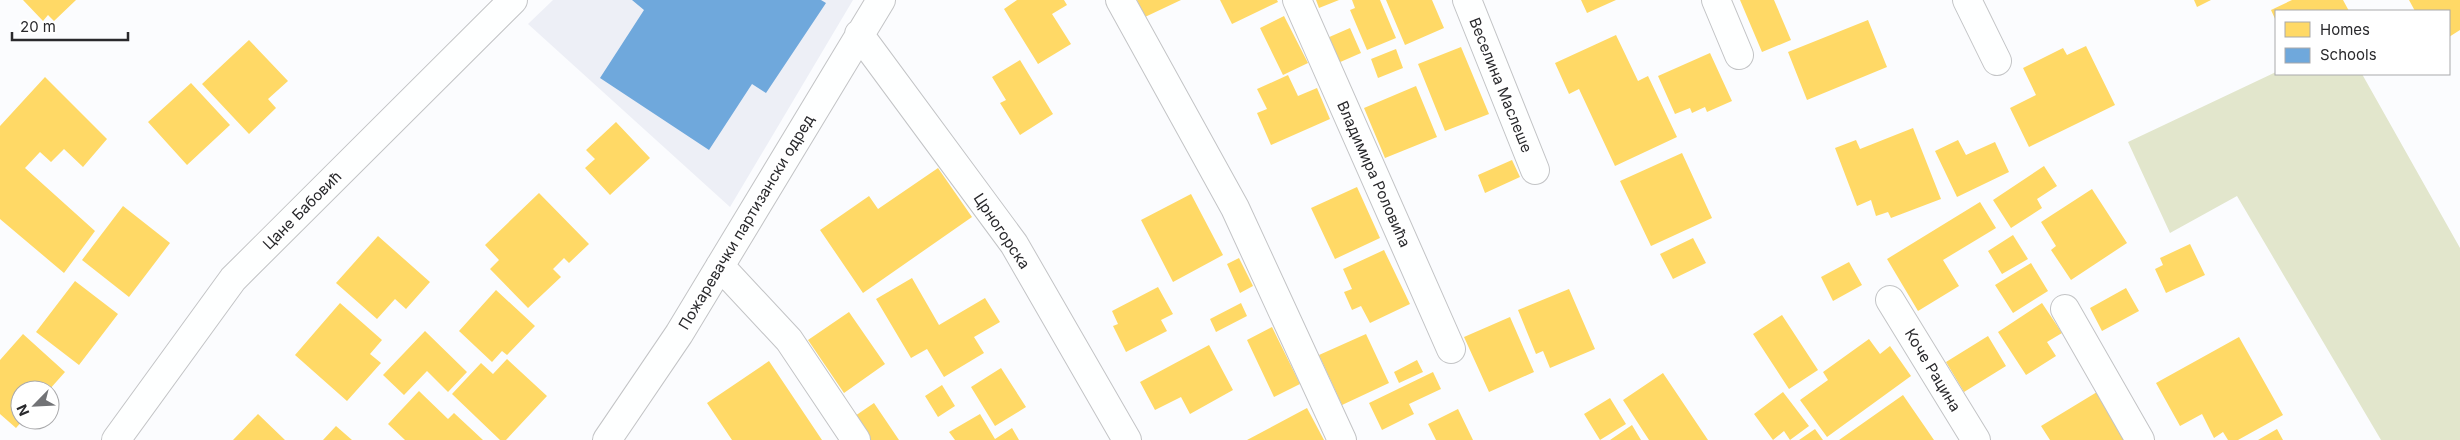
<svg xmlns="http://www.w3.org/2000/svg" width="2460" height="440" viewBox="0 0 2460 440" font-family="Inter,sans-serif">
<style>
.built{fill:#edeff6}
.green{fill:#e2e6cc}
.homes{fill:#ffd966}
.schools{fill:#6fa8dc}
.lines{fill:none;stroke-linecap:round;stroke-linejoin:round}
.minor-casing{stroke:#c3c4c6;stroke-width:30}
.minor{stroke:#feffff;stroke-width:28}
.labels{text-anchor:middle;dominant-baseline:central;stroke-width:5;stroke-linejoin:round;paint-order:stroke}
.street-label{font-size:15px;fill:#29292c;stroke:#fff}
</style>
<rect width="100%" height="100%" fill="#fbfcfe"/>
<path class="built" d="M553 0H853L730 207 528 24Z"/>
<path class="green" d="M2276 72V74H2362L2460 248V440H2381L2237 196 2170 233 2128 142Z"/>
<path class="homes" d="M23 0H76L54 21 48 15 43 21Z
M1017 0H1064L1067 5 1052 14 1071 44 1038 64 1004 9Z
M1137 0H1181L1145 17Z
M1220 0H1277L1278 2 1232 24Z
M1316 0H1339L1319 8Z
M1352 0H1380L1396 38 1367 50 1350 10 1355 8Z
M1386 0H1432L1444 28 1405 45Z
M1581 0H1616L1587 13Z
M1740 0H1774L1791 40 1762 52Z
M2194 0H2211L2197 7Z
M2292 0H2343L2349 11H2276V21L2271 10Z
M2409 0H2460V30L2449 37V11H2415Z
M1284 16 1308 63 1283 75 1260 28Z
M1868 20 1887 67 1807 100 1788 52Z
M1350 28 1361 53 1338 63 1327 38Z
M1616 35 1638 81 1648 76 1677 137 1615 166 1579 89 1569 94 1555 63Z
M249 40 288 81 268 99 276 108 249 134 202 84Z
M2086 46 2115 105 2029 147 2010 108 2036 95 2023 68 2063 48 2067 55Z
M1461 47 1489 114 1445 131 1418 64Z
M1396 49 1403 68 1378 78 1371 59Z
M1710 53 1732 101 1707 112 1705 107 1692 113 1690 108 1675 114 1658 76Z
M1020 60 1053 114 1020 135 1000 103 1006 100 992 77Z
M1288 75 1298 96 1317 88 1330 119 1271 145 1257 113 1267 109 1257 89Z
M45 77 107 139 83 167 64 149 51 162 40 152 25 168 95 231 64 273 0 219V126Z
M191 83 230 125 187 165 148 122Z
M1416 86 1437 137 1385 158 1364 108Z
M616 122 650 158 610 195 585 168 595 159 586 150Z
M1913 128 1941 199 1891 218 1888 212 1876 216 1871 200 1857 206 1835 148 1856 140 1860 149Z
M1958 140 1966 155 1995 142 2009 172 1957 197 1935 151Z
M1682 153 1712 218 1651 246 1620 181Z
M1512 160 1520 177 1485 193 1478 175Z
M2044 166 2057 186 2037 199 2042 208 2011 228 1993 200Z
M938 168 972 217 863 293 820 230 869 196 878 209Z
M1357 187 1380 238 1335 259 1311 208Z
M2092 189 2127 243 2071 280 2051 250 2056 246 2041 222Z
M539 193 589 244 569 263 564 258 553 269 561 277 528 308 490 269 499 260 485 245Z
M1191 194 1223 255 1173 282 1141 220Z
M1980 202 1996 228 1943 260 1959 286 1918 311 1887 259Z
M123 206 170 243 129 297 82 260Z
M2013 235 2028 259 2002 274 1988 251Z
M378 236 430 282 406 309 395 299 377 319 336 283Z
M1693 238 1706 263 1673 279 1660 254Z
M2190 244 2205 275 2166 293 2155 269 2163 265 2160 258Z
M1384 250 1410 304 1370 323 1361 306 1352 310 1344 292 1352 289 1343 269Z
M1239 258 1253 286 1240 293 1227 264Z
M1849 262 1862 285 1833 301 1821 277Z
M2031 263 2048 291 2013 313 1995 285Z
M912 278 939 325 985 298 1000 322 974 337 984 353 944 377 927 349 911 358 876 299Z
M75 281 118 314 79 365 36 332Z
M1158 287 1173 314 1161 320 1167 331 1126 352 1113 326 1118 324 1112 311Z
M2126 288 2139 311 2102 331 2090 308Z
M1569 289 1595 349 1550 368 1543 351 1536 354 1518 310Z
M496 290 535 326 507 355 502 351 492 362 459 331Z
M340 303 382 340 370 354 381 363 347 401 295 355Z
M1241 303 1247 316 1216 332 1210 319Z
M2042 303 2062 333 2047 342 2056 356 2026 375 1998 332Z
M849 312 885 364 844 393 808 340Z
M1782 315 1818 370 1789 389 1753 334Z
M1510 317 1534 372 1489 392 1464 337Z
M1272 327 1300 384 1274 397 1247 340Z
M425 331 467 372 448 392 427 371 404 395 383 375Z
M23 334 65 372 49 390H20V420H23L16 428 0 414V360Z
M1366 334 1389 383 1342 405 1319 355Z
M1988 336 2006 366 1964 392 1946 362Z
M2239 337 2283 415 2238 440H2228L2223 432 2214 438 2202 414 2180 426 2156 383Z
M1869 339 1880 354 1890 346 1911 376 1827 437 1800 400 1828 380 1823 372Z
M1209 345 1233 390 1190 414 1181 397 1155 410 1140 382Z
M507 359 547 396 506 440H500L452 394 481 363 493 374Z
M1417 360 1423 372 1399 383 1394 372Z
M769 361 822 440H732L707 403Z
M1001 368 1026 407 995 426 971 387Z
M1433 372 1441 389 1409 404 1414 414 1382 430 1369 403Z
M1663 373 1708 440H1649L1623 400Z
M942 385 955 406 938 417 925 396Z
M419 391 448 419 454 413 483 440H405L388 424Z
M1783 392 1809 426 1790 440 1784 431 1773 440 1754 414Z
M2097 392 2126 440H2050L2041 426Z
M1903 395 1934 440H1839Z
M1610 398 1626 424 1600 440 1584 414Z
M874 403 899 440H867L852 418Z
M1307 408 1324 440H1247Z
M1458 409 1473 440H1436L1428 424Z
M258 414 285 440H233Z
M980 414 995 439 1012 428 1019 440H955L949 432Z
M1632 425 1641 440H1610Z
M336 426 352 440H323Z
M1815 429 1823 440H1799Z
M2277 429 2283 440H2258Z"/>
<path class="schools" d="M632 0H821L826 3 766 93 752 84 709 150 600 78 644 10Z"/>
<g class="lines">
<g class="minor-casing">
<path id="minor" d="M1120 0 1235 208 1342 440
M1297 0 1451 349
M1467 0 1535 170
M1716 0 1739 55
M1967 0 1997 61
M859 34 1014 244 1127 440
M720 266 789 340 856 440
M1890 300 1976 440
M2065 309 2140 440
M116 440 233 279 513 0
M607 440 679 334 881 0"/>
</g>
<use href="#minor" class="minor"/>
</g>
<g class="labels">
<g class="street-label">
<text transform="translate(1501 85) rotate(68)">Веселина Маслеше</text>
<text transform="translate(1374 174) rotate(66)">Владимира Роловића</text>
<text transform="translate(302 210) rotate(-45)">Цане Бабовић</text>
<text transform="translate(746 222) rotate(-59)">Пожаревачки партизански одред</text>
<text transform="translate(1002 231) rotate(56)">Црногорска</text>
<text transform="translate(1933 370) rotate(59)">Коче Рацина</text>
</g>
</g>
<rect x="2275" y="10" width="175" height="65" fill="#ffffff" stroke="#a9a9ab"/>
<rect x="2285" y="22" width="25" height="15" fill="#ffd966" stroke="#a9a9ab"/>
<text x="2320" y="35" font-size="15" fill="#29292c">Homes</text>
<rect x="2285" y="48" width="25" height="15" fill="#6fa8dc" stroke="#a9a9ab"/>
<text x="2320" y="60" font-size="15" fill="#29292c">Schools</text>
<g transform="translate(35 405) rotate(246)"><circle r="24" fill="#ffffff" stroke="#a9a9ab"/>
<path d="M0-4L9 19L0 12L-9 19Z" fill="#727376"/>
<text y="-8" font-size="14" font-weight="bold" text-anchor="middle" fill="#29292c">N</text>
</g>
<path d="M12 32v8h116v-8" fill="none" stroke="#29292c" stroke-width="2.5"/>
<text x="20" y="32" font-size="15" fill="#29292c" stroke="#ffffff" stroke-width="4" paint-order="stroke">20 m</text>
</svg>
